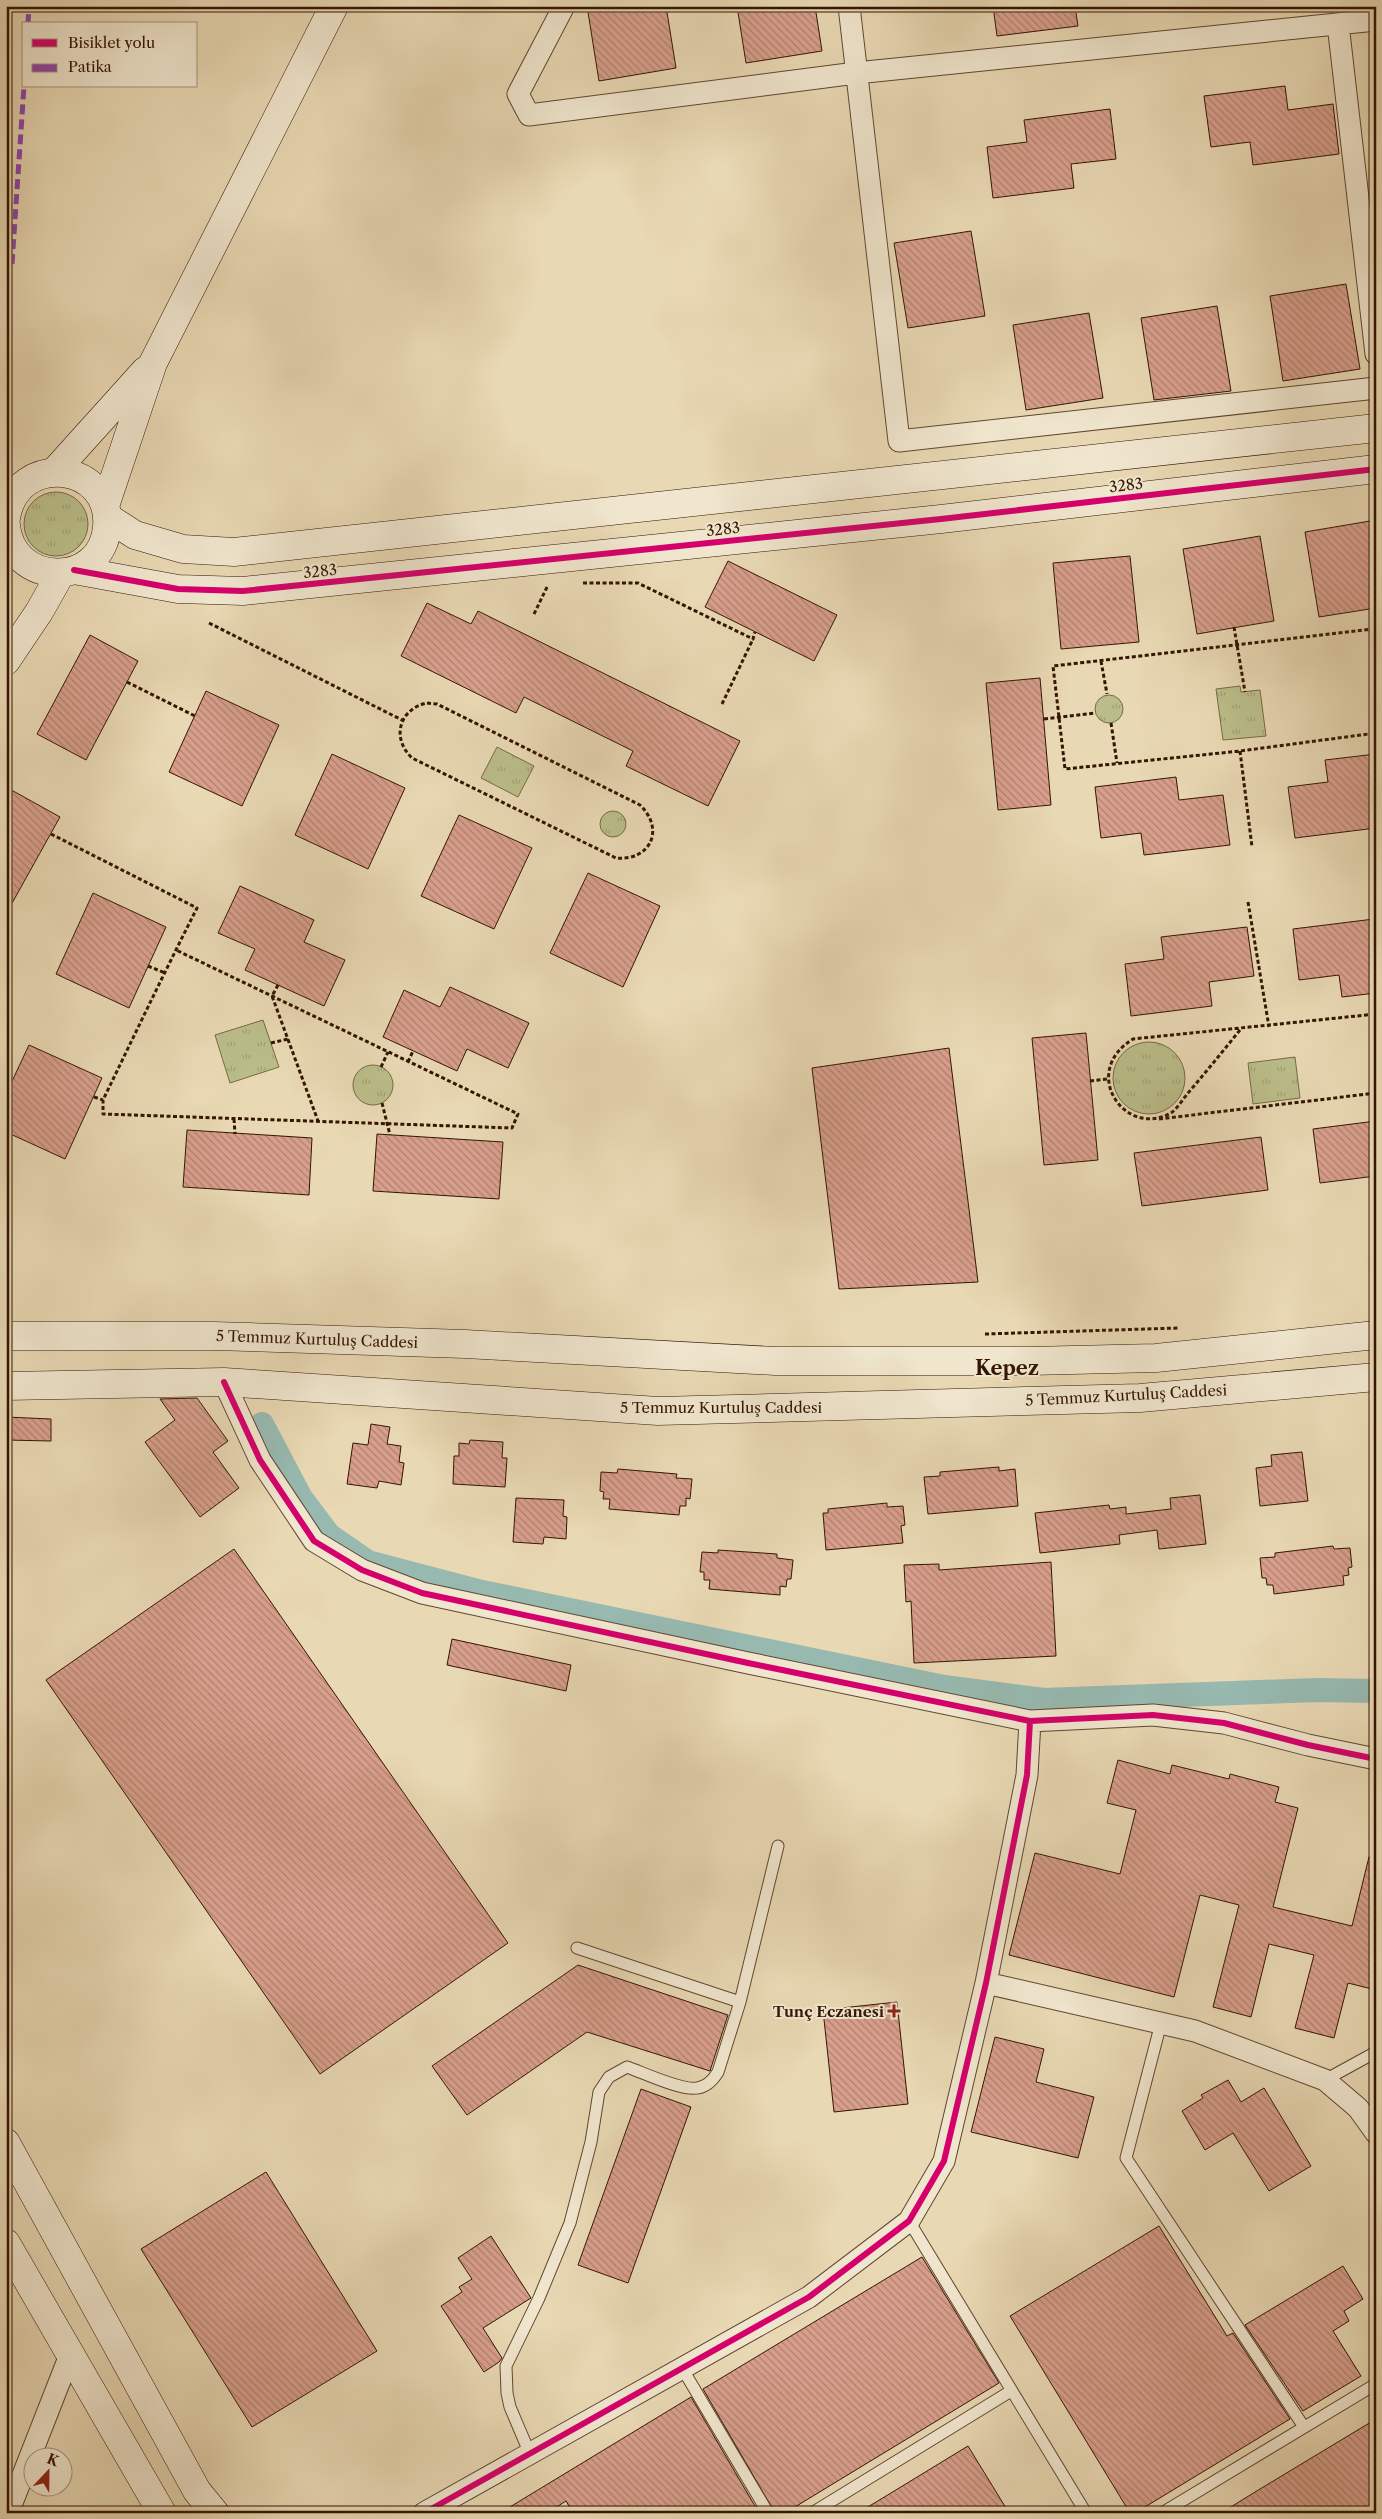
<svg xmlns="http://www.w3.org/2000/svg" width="1382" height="2519" viewBox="0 0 1382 2519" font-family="'Libre Caslon Text',serif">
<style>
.grass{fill:url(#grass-tufts);stroke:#776946}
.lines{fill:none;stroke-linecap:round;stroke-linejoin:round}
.canal{stroke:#97b9b0;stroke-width:24}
.building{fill:url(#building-back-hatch);stroke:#341503}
.lane-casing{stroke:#61462f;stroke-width:13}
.street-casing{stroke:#61462f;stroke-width:23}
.secondary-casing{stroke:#341503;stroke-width:29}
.path{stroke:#341503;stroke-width:3;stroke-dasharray:4 2.5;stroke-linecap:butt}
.lane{stroke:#f0e6ce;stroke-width:11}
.street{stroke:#f0e6ce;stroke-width:21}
.secondary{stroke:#f0e6ce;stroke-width:28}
.quiet{stroke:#8e44ad;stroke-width:5;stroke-dasharray:10 5;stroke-linecap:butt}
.cycleway-casing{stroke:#f0e6ce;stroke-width:9}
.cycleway{stroke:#d6006c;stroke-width:6}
.poi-dot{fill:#8f2418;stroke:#f0e6ce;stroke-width:2}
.labels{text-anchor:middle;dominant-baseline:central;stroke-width:4;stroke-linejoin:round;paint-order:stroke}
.street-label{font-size:15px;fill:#341503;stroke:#f0e6ce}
.poi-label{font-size:15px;font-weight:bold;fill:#341503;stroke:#f0e6ce;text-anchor:end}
.district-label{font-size:20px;font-weight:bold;fill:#341503;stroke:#f0e6ce}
</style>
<defs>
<pattern id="grass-tufts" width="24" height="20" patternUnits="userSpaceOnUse" patternTransform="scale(1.25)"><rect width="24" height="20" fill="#babd89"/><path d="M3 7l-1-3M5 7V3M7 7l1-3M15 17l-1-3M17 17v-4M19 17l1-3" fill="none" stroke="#a0a275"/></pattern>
<pattern id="building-back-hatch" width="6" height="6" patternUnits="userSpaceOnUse" patternTransform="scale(1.25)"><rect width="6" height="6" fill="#d89f8c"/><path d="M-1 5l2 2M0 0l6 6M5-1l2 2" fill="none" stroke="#b08070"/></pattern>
</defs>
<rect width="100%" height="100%" fill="#e8d8b3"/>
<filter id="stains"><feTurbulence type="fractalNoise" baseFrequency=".004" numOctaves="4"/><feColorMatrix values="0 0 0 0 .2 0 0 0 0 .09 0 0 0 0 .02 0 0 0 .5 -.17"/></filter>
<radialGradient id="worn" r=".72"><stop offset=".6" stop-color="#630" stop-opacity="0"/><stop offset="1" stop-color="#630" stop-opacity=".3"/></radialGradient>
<path class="grass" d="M24 524a32 32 0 1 1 64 0a32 32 0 1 1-64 0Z
M1240 686 1241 692 1260 690 1266 736 1223 740 1216 689Z
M1095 709a14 14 0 1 1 28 0a14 14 0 1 1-28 0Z
M497 747 534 766 518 797 481 778Z
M600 824a13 13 0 1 1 26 0a13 13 0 1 1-26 0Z
M263 1020 279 1067 230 1083 215 1035Z
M1113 1078a36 36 0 1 1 72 0a36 36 0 1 1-72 0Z
M1295 1057 1300 1098 1253 1104 1248 1063Z
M353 1085a20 20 0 1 1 40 0a20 20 0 1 1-40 0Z"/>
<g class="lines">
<path class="canal" d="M262 1424 301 1498 329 1535 368 1562 482 1592 944 1687 1044 1700 1316 1690 1376 1691"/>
</g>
<path class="building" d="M587 6H666L676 68 599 81Z
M737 6H815L822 51 746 63Z
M993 6H1075L1078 26 997 36Z
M1285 86 1288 110 1333 104 1339 154 1253 165 1250 142 1211 147 1204 96Z
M1110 109 1116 159 1071 164 1074 188 993 198 987 147 1027 142 1024 120Z
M971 231 985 316 908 328 894 243Z
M1346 284 1360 369 1283 381 1270 296Z
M1217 306 1231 391 1154 400 1141 318Z
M1089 313 1103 398 1026 410 1013 325Z
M1376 520V608L1319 617 1305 532Z
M1260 536 1274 621 1197 634 1183 549Z
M1130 556 1139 642 1061 649 1053 563Z
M728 561 837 615 814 661 705 607Z
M427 603 471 624 478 611 740 741 708 806 626 766 633 751 524 697 516 713 401 656Z
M90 635 138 661 86 760 37 734Z
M1040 678 1051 805 998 810 986 683Z
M206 691 279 725 242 806 169 772Z
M332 754 405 788 368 869 295 835Z
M1376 754V804H1373L1376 828 1295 838 1288 787 1328 782 1325 760Z
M1176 777 1179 800 1223 795 1230 845 1144 855 1141 833 1101 838 1095 787Z
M6 787 60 817 6 914Z
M459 815 532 848 494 929 421 896Z
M588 873 660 906 623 987 550 953Z
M240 886 314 920 304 942 345 960 324 1006 245 970 255 949 218 933Z
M93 893 166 927 129 1008 56 974Z
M1374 919 1376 993 1342 997 1339 975 1299 980 1293 929Z
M1247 927 1254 976 1209 982 1212 1006 1131 1016 1125 964 1164 959 1161 937Z
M450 987 529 1023 508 1068 467 1049 457 1071 383 1037 404 990 440 1007Z
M1086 1033 1098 1160 1044 1165 1032 1038Z
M29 1045 102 1078 65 1159 6 1132V1094Z
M949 1048 978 1282 839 1289 812 1068Z
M1376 1121V1176L1320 1183 1313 1129Z
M187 1130 312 1138 309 1195 183 1187Z
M377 1134 503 1142 499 1199 373 1191Z
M1261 1137 1268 1190 1142 1206 1134 1153Z
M197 1398 228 1441 213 1452 239 1488 200 1517 145 1442 175 1420 160 1399Z
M6 1417 51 1419V1441L6 1440Z
M371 1424 390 1427 387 1444 401 1446 399 1462 404 1463 401 1485 379 1481 377 1488 347 1484 353 1443 368 1445Z
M470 1440 503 1442 502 1458H507L505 1487 453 1484 454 1456H459V1443L469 1444Z
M1302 1452 1308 1501 1260 1506 1256 1468 1272 1466 1271 1455Z
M999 1467V1471L1015 1469 1018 1506 928 1514 924 1477 940 1476V1472Z
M618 1469 677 1474 676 1478 692 1479 690 1499 686 1498V1506H680L679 1515 609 1509 610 1499H603L604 1492 600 1491 601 1472 617 1473Z
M1200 1495 1206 1544 1159 1549 1157 1530 1119 1535 1120 1544 1040 1553 1035 1513 1109 1505 1110 1509 1126 1507V1514L1171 1509 1170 1498Z
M516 1498 564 1500 563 1516 567 1517 566 1539 544 1537 543 1544 513 1542Z
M887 1503V1507L903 1506 905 1525 901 1526 903 1543 826 1550 823 1513H828V1509Z
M1333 1546 1334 1549 1350 1548 1352 1567 1348 1568 1349 1575 1343 1576 1344 1585 1274 1594 1273 1585H1267L1266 1578H1262L1260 1558 1275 1557V1553Z
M234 1549 508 1943 320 2074 46 1680Z
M718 1550 777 1554V1558L793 1560 791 1579H787L786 1587 780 1586V1595L709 1589 710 1580H704V1572H700L702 1552 718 1553Z
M1051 1562 1056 1656 914 1663 911 1601 906 1602 904 1565 939 1564V1570Z
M452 1639 571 1665 566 1691 447 1665Z
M1118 1760 1170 1774 1172 1765 1229 1779 1230 1774 1279 1787 1275 1802 1298 1808 1273 1907 1352 1926 1369 1857H1376V1990L1348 1983 1334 2038 1295 2028 1314 1955 1269 1944 1251 2017 1213 2007 1239 1905 1200 1895 1174 1997 1009 1955 1035 1853 1120 1874 1136 1810 1107 1803Z
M578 1965 728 2015 710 2071 587 2032 467 2115 432 2066Z
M897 2002 908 2104 834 2112 823 2010Z
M995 2037 1044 2049 1036 2082 1094 2097 1078 2158 971 2132Z
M1228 2080 1241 2102 1264 2088 1311 2166 1269 2191 1233 2133 1205 2150 1182 2111 1203 2098 1201 2095Z
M641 2089 691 2107 628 2283 578 2265Z
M266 2172 377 2351 252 2427 141 2249Z
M1159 2226 1227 2336 1233 2333 1290 2419 1135 2513H1130L1010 2316Z
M491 2236 531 2298 483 2328 502 2358 499 2362 484 2372 441 2306 462 2292 459 2287 472 2279 458 2258Z
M922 2257 999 2383 785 2513H775L703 2389Z
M1343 2266 1363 2299 1344 2311 1349 2321 1333 2331 1361 2376 1303 2411 1245 2325Z
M691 2397 759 2513H573L566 2501 547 2513H500Z
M1376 2419V2513H1221L1260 2489Z
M968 2446 1009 2513H858L909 2482Z"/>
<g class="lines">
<g class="lane-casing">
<path id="lane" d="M577 1948 740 2002
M1161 2023 1126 2158 1304 2427
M1325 2080 1376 2052
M909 2221 1086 2513
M682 2368 768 2513
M530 2454 510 2407 507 2393 506 2366 539 2298 570 2223 591 2142 599 2092 609 2077 627 2067C644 2073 682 2091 697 2088 707 2087 713 2080 718 2072L740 2002 778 1846
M812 2513 1011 2391
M1162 2513 1376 2384"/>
</g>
<g class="street-casing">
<path id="street" d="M564 6 518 94 529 115 856 73 1376 20
M849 6 899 441 1376 388
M1338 24 1376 354
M224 1382 260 1460 314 1541 362 1570 422 1593 748 1663 1030 1721 1153 1715 1224 1723 1308 1745 1376 1759
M986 1983 1195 2031 1325 2080 1358 2108 1376 2133
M8 2513 70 2355
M424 2513 809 2297 909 2221 944 2161 986 1983 1027 1775 1030 1721"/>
</g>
<g class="secondary-casing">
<path id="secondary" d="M54 472 145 371
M105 506 153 363 334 6
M107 517 135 535 183 549 234 552 1376 428
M6 518C17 450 113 463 107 527 102 589 11 587 6 525
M74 570 178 589 243 591 941 519 1376 469
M6 661 39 612 61 573
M6 1336H214L465 1344 775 1361H1030L1156 1358 1376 1335
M6 1386 224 1382 658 1411 1140 1398 1376 1377
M6 2143 197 2491 215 2513
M6 2243 162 2513"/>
</g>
<path class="path" d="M583 583H638L753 639 755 632
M534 614 548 585
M209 623 402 720
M1234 627 1245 692
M1376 650 1373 629 1053 666 1065 769 1240 751 1376 733
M1101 661 1107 694
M127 682 195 716
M427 703 437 704 640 805C665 829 651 861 616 858L412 758C391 738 399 709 427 703Z
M722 704 753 639
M1044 719 1095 713
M1111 723 1117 763
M1240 751 1252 847
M51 834 197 908C165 971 134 1036 103 1100V1114L512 1128 518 1114 176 950
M1248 902 1269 1027
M148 966 165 973
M278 985 272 996 318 1121
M6 1011 9 1012
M1240 1030C1223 1051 1206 1072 1188 1093 1183 1099 1177 1109 1171 1113 1125 1139 1079 1072 1133 1039L1376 1014
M271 1043 288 1039
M408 1062 413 1051
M381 1067 388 1052
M1090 1081 1107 1079
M94 1097 103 1100
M382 1103 390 1135
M234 1119 235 1134
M1159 1119 1376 1093
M985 1334 1178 1328"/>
<use href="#lane" class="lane"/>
<use href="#street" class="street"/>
<use href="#secondary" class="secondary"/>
<path class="quiet" d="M28 24 29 6
M12 264 24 86"/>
<g class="cycleway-casing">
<path id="cycleway" d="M74 570 178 589 243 591 941 519 1376 469
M224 1382 260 1460 314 1541 362 1570 422 1593 748 1663 1030 1721 1153 1715 1224 1723 1308 1745 1376 1759
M424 2513 809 2297 909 2221 944 2161 986 1983 1027 1775 1030 1721"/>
</g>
<use href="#cycleway" class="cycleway"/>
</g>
<path class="poi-dot" d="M891.5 2003.5h5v5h5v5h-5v5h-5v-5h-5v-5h5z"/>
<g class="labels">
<g class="street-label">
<text transform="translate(1126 485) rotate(-7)">3283</text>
<text transform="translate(723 529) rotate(-6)">3283</text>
<text transform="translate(320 571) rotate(-6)">3283</text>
<text transform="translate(317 1339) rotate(2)">5 Temmuz Kurtuluş Caddesi</text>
<text transform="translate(1126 1395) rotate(-3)">5 Temmuz Kurtuluş Caddesi</text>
<text x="721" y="1407">5 Temmuz Kurtuluş Caddesi</text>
</g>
<g class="poi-label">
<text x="884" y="2011">Tunç Eczanesi</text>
</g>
<g class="district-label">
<text x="1007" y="1368">Kepez</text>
</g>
</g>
<rect width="1382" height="2519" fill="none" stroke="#e8d8b3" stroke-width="25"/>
<rect x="8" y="8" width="1367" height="2504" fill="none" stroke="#341503" stroke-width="2.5"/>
<rect x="12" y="12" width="1357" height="2494" fill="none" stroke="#341503"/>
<rect x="22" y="22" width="175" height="65" fill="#f0e6ce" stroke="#a5927d"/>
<rect x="32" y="39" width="25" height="8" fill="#d6006c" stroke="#a5927d"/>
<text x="68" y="48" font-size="15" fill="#341503">Bisiklet yolu</text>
<rect x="32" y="64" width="25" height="8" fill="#8e44ad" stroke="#a5927d"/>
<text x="68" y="72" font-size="15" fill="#341503">Patika</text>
<g transform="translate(48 2472) rotate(22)"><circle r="24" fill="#f0e6ce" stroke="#a5927d"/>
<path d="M0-4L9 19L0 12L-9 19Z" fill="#8f2418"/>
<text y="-8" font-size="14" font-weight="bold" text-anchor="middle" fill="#341503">K</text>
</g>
<rect width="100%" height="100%" filter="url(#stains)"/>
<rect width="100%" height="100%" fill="url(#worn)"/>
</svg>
